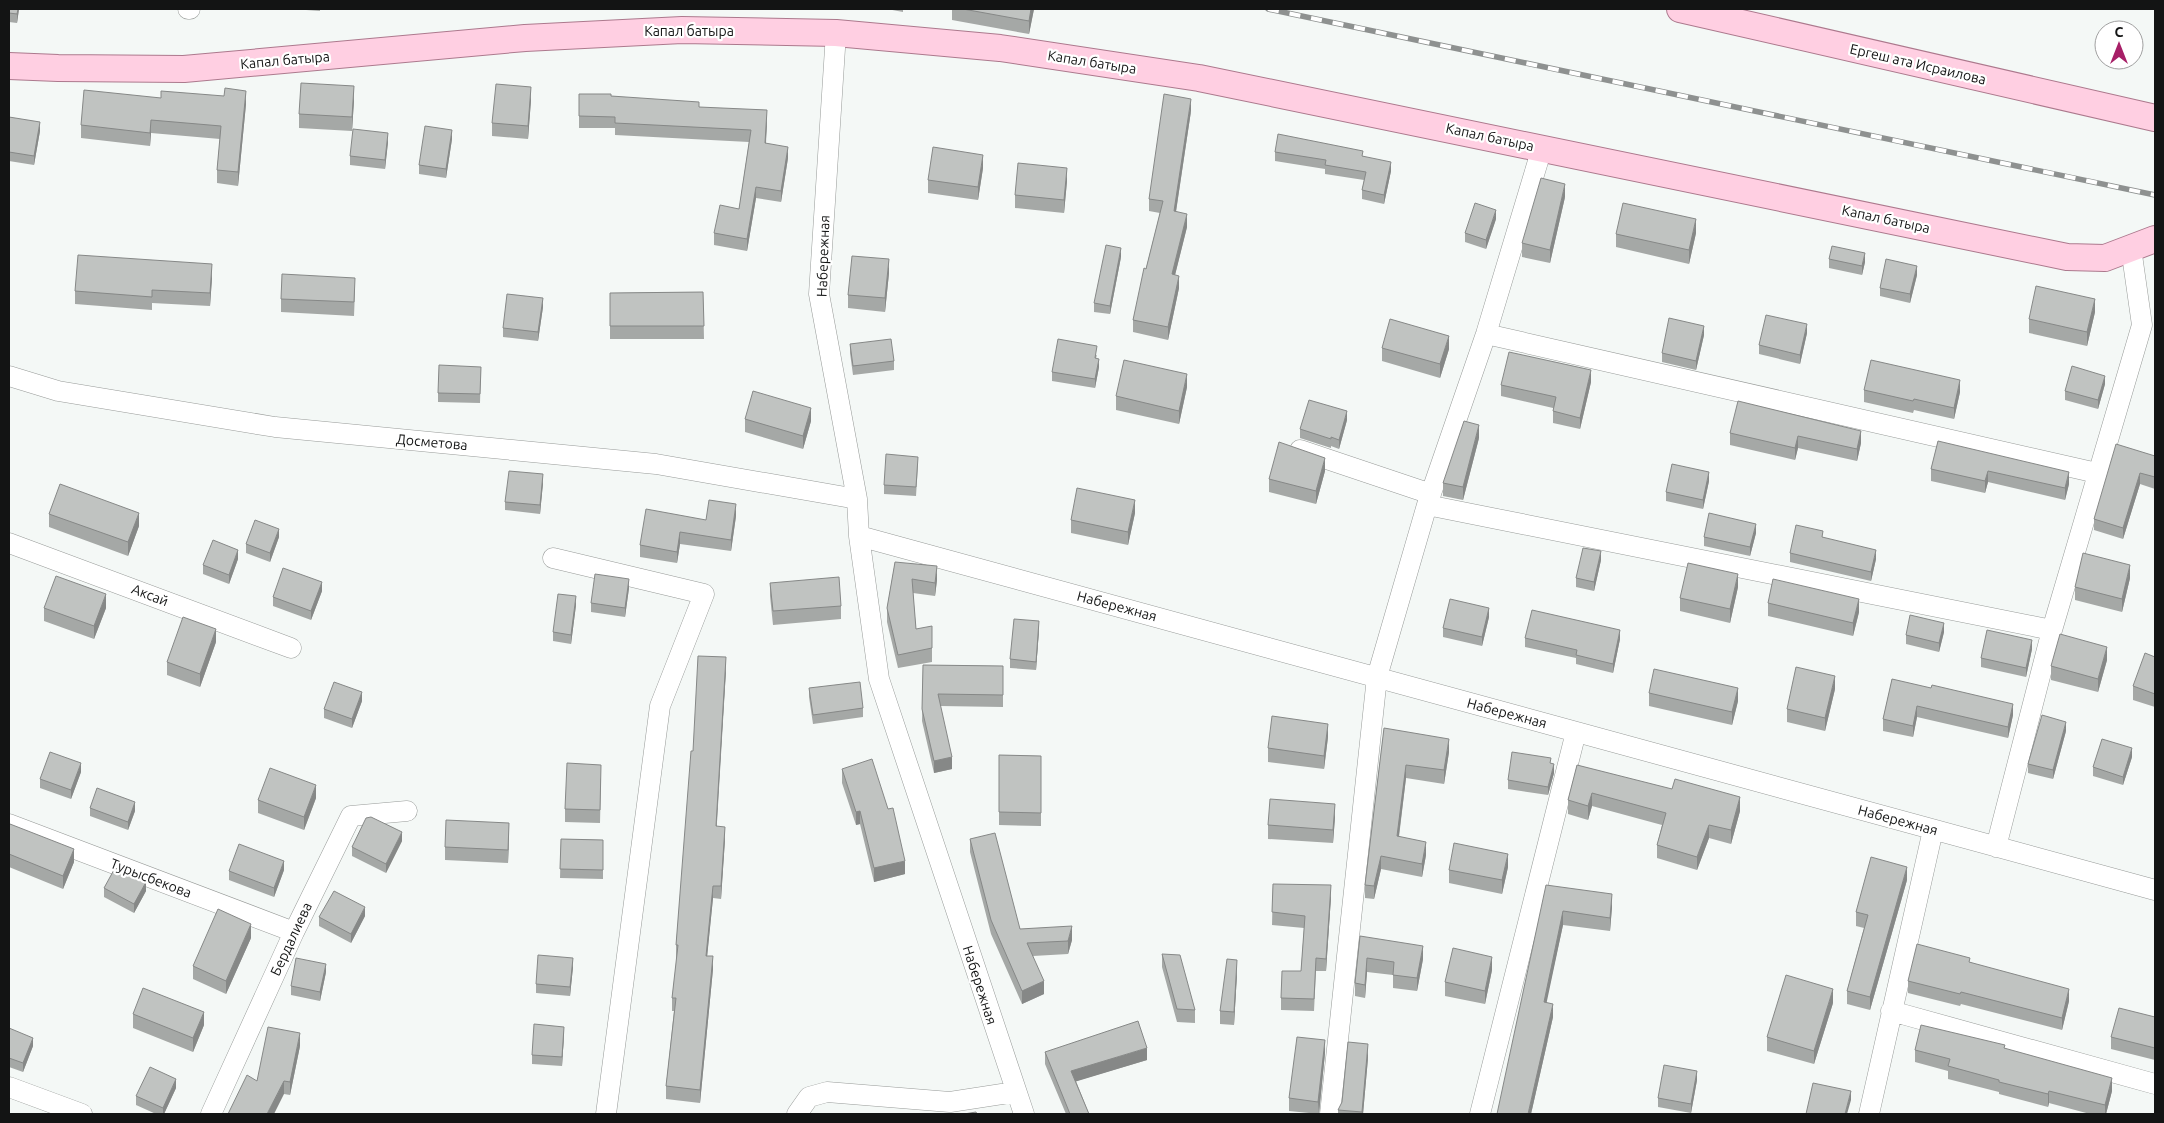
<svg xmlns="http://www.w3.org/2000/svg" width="2164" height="1123" viewBox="0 0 2164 1123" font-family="Ubuntu,sans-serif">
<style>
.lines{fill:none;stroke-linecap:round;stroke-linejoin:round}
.minor-casing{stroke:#989b99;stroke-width:21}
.major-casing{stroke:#ac798d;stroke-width:28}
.minor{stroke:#fff;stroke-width:20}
.major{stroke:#ffcfe2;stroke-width:26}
.rail-casing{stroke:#8e9190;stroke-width:5.5}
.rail{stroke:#fff;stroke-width:4;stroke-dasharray:11;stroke-linecap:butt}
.wall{fill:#a5a8a6}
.shaded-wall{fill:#868887}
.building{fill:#c0c3c1;stroke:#868887}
.labels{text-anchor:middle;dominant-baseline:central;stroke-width:4.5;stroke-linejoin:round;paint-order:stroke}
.street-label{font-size:14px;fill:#131414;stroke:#fff}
</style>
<rect width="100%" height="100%" fill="#f4f8f6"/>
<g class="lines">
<g class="minor-casing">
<path id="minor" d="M188 9H190
M836 33 819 294 857 499 859 536 879 679 1024 1114
M1486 334 2097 473
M9 376 58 391 275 427 656 464 857 499
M1300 450 1431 494
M1427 505 2052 630
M859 536 2155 890
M9 543 291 648
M553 558 704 594 660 706 606 1114
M9 824 294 932
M1996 847 2052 630 2142 325 2131 248
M1891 1011 2155 1084
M9 1087 82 1114
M211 1114 294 932 351 816 407 811
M797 1114 809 1097 827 1092 950 1102 1015 1092
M1330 1114 1377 677 1427 505 1486 334 1542 148
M1480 1114 1576 732
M1869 1114 1933 830"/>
</g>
<g class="major-casing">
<path id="major" d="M1680 9 2155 118
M9 66 58 68 184 69 525 38 682 30 836 33 1000 48 1199 78 2067 257 2105 258 2155 239"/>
</g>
<use href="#minor" class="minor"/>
<use href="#major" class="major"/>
<g class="rail-casing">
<path id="rail" d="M1268 9 2155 195"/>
</g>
<use href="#rail" class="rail"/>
</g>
<path class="wall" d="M9 9H19L17 23 9 22Z
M292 9H320V11Z
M887 9H903V12Z
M952 9H1034L1029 34 952 20Z
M579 94 611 96 699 107 767 122 766 144 788 158 781 202 756 198 747 251 714 245V233L739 209 749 142 615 135V128H579Z
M224 96 246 104 238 186 217 183V170L220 139 151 133 150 146 81 138V125L161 98Z
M354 100 352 131 299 128V114Z
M531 100 528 139 492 136V123Z
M1191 111 1176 212 1187 227 1175 275 1179 288 1168 340 1133 332V320L1160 213 1149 211V199Z
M9 117 40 131 34 165 9 161Z
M452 139 446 178 419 174V165Z
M388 142 385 169 350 165V156Z
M1275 152 1363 156 1391 171 1384 204 1362 199V190L1364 180 1325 174V169L1275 161Z
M983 168 978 200 928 193V180Z
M1067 181 1064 213 1015 208V195Z
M1565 197 1550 263 1522 257V243Z
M1496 219 1486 249 1465 242V233Z
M1696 233 1689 264 1616 247V234Z
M1121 257 1110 314 1094 312V303Z
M1829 259 1865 262 1862 275 1829 268Z
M889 273 885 312 848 308V295Z
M1917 275 1910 303 1880 296V288Z
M212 278 210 306 152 303V310L75 304V291Z
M355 291 354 316 281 312V299Z
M703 292 704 339H610V293Z
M543 307 538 341 503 337V328Z
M2095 312 2087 346 2029 333V319Z
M1807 333 1800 364 1759 354V345Z
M1704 335 1696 370 1662 362V353Z
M850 344 894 361V370L853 375 850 353Z
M1382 348 1449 349 1440 378 1382 361Z
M1097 355 1096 358 1099 367 1095 388 1052 381V372Z
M481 367 480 403 438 402V393Z
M1591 382 1580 429 1553 423V408L1501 396V385Z
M2105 384 2098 409 2065 400V391Z
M1187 387 1179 424 1116 410V396Z
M1864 390 1960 392 1954 419 1914 410 1913 413 1864 402Z
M745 419 811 421 803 449 745 432Z
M1347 420 1339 449 1331 446V448L1300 438V429Z
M1861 431V443L1857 461 1798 448 1795 460 1730 445V433Z
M1479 438 1463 500 1443 496V483Z
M1938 441 2069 484 2065 500 1988 482 1985 493 1931 481V469Z
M2155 456V489L2140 484 2123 539 2094 530V519Z
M918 465 916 496 884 494V485Z
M1325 471 1316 504 1269 492V479Z
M1709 481 1703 509 1666 501V492Z
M543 483 540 514 505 510V502Z
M1135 513 1128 545 1071 533V520Z
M49 514 139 526 128 556 49 527Z
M736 516 731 551 680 544 677 563 640 557V545L706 520Z
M1756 533 1750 556 1704 546V537Z
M279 537 270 562 246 553V544Z
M1790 553 1876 559 1871 581 1790 562Z
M238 559 229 584 203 574V565Z
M1601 560 1594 591 1576 587V578Z
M895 562 937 580 935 596 913 593 916 629 932 648V662L898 668 887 622V608Z
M2130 578 2122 612 2075 600V587Z
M770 583 841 606V619L773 625 770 596Z
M1738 587 1730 623 1680 611V598Z
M629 588 625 617 591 612V603Z
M322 591 311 620 273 606V597Z
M1768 603 1859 612 1853 636 1768 616Z
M576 605 571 644 553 641V632Z
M44 608H106L94 639 44 621Z
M1489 617 1482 646 1443 637V628Z
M1039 630 1036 670 1010 668V659Z
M1944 632 1939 652 1906 644V635Z
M1525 638 1620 639 1613 673 1576 664V658L1525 647Z
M216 642 200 687 167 675V662Z
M2032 649 2026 677 1981 667V658Z
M2155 657V707L2133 700V686Z
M2107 660 2098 692 2051 680V666Z
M923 665 1003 666V707L940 706 952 769 934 773 922 721Z
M726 670 716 826 725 839 721 899 713 898 707 956 713 969 700 1103 666 1099V1086L674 1011H672V998L677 958H676V945L693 751Z
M1892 679 2013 715 2008 738 1917 717 1913 737 1883 731V719Z
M809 688 863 708V717L813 724 809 697Z
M1835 689 1825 731 1787 722V709Z
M1649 693 1738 701 1732 725 1649 706Z
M362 701 352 728 324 718V709Z
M1384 728 1449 752 1444 784 1406 778 1399 837 1426 855 1422 877 1381 869 1374 899 1365 898V885Z
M2066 731 2053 779 2028 773V764Z
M1328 737 1324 769 1268 762V748Z
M999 755 1041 756V826L999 825Z
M2132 757 2123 785 2093 776V767Z
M1577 765 1740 811 1731 844 1709 838 1697 870 1657 858V845L1662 825 1592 806 1588 820 1568 814V800Z
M842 769 905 874 874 882 860 824 856 825 842 783Z
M81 772 71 799 40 788V779Z
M1554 773 1548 795 1508 789V780Z
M601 778 600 823 565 822V809Z
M316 798 304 830 258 813V800Z
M90 808 135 811 128 830 90 816Z
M1335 817 1333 843 1268 839V825Z
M9 827 74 862 63 889 9 867Z
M509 837 508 863 445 860V847Z
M561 839 603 840V879L560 878Z
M970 839 1020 929 1072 940 1068 954 1033 956 1044 994 1022 1004 991 934 970 852Z
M402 841 386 873 352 856V847Z
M1508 867 1502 894 1449 883V870Z
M284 870 274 897 229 880V871Z
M1907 880 1870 1010 1847 1004V991L1864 928 1856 926V912Z
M1273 884 1331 897 1326 971H1316L1314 1011 1281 1010V998L1301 971 1304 928 1272 925Z
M1546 885 1612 907 1610 931 1563 925 1546 1002 1553 1017 1531 1114Z
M104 888 146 891 134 913 104 897Z
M365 916 351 943 319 926V917Z
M1360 936 1423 959 1417 991 1393 988V975L1367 972 1365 998 1355 996V983Z
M251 938 226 994 193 979V966Z
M1162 954 1195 1010V1023L1177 1022 1162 967Z
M1970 962 2069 1001 2062 1030 1961 1004 1960 1006 1908 993V981Z
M573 967 570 996 536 993V984Z
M1492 970 1485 1004 1445 996V982Z
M326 972 320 1001 291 995V986Z
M1237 974 1234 1025 1220 1024V1011Z
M1833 1003 1814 1064 1767 1051V1037Z
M133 1014 204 1025 193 1052 133 1028Z
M2155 1017V1060L2111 1049V1037Z
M9 1028 33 1046 23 1072 9 1067Z
M564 1035 562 1066 532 1064V1055Z
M300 1046 290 1095 284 1094 257 1081Z
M2005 1048 2112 1091 2106 1114H2090L2049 1103 2048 1107 1999 1094V1092L1948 1079V1071L1915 1062V1050Z
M1045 1052 1147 1060 1076 1081 1089 1114H1066L1045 1064Z
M1325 1053 1319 1114 1289 1111V1098Z
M1368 1058 1363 1114H1338V1110Z
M1697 1080 1691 1113 1658 1107V1098Z
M176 1088 164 1114H156L136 1105V1096Z"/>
<path class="shaded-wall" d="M18 9H19L17 23V14Z
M1031 9H1034L1029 34V21Z
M354 86V100L352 131V117Z
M531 87V100L528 139V126Z
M246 91V104L238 186V172Z
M1191 99V111L1174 224V211Z
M767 110V122L765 155V143Z
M151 120V133L150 146V133Z
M40 122V131L34 165V156Z
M452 130V139L446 178V169Z
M388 133V142L385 169V160Z
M788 147V158L781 202V191Z
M983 155V168L978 200V187Z
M1391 162V171L1384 204V195Z
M1067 168V181L1064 213V200Z
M1565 184V197L1550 263V250Z
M756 187V198L747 251V239Z
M1496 210V219L1486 249V240Z
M1187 214V227L1172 287V274Z
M1696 219V233L1689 264V250Z
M1121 248V257L1110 314V306Z
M1865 253V262L1862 275V266Z
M889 259V273L885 312V298Z
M212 264V278L210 306V293Z
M1917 266V275L1910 303V294Z
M1179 276V288L1168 340V327Z
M543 298V307L538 341V332Z
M2095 299V312L2087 346V332Z
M1807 324V333L1800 364V355Z
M1704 326V335L1696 370V361Z
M1449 336V349L1440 378V364Z
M1099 359V367L1095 388V379Z
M1591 370V382L1580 429V418Z
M1187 374V387L1179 424V411Z
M2105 376V384L2098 409V400Z
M1960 380V392L1954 419V408Z
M811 408V421L803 449V436Z
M1347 411V420L1339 449V440Z
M1479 425V438L1463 500V487Z
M1861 431V443L1857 461V449Z
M1798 436V448L1795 460V448Z
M1325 458V471L1316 504V491Z
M1988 471V482L1985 493V481Z
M1709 472V481L1703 509V500Z
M2069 472V484L2065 500V488Z
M2140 473V484L2123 539V528Z
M543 474V483L540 514V505Z
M1135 500V513L1128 545V532Z
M736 504V516L731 551V540Z
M139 513V526L128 556V542Z
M1756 524V533L1750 556V547Z
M279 529V537L270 562V553Z
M680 532V544L677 563V552Z
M238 550V559L229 584V575Z
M1876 550V559L1871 581V572Z
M1601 551V560L1594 591V582Z
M2130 565V578L2122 612V599Z
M937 566V580L935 596V583Z
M1738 574V587L1730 623V609Z
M629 579V588L625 617V608Z
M322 582V591L311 620V611Z
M106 594V608L94 639V626Z
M576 596V605L571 644V635Z
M1859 599V612L1853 636V623Z
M1489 608V617L1482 646V637Z
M1039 621V630L1036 670V662Z
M1944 623V632L1939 652V643Z
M216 629V642L200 687V674Z
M1620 630V639L1613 673V664Z
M2032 640V649L2026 677V668Z
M2107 647V660L2098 692V679Z
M726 657V670L716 839V826Z
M1835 676V689L1825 731V718Z
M1738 688V701L1732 725V712Z
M362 692V701L352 728V719Z
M2013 704V715L2008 738V727Z
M1917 706V717L1913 737V726Z
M2066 722V731L2053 779V770Z
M1328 724V737L1324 769V756Z
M1449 739V752L1444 784V770Z
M2132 748V757L2123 785V777Z
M952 757V769L934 773V761Z
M81 763V772L71 799V790Z
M1554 764V773L1548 795V787Z
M1406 765V778L1397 850V836Z
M316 785V798L304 830V817Z
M1592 793V806L1588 820V806Z
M1740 797V811L1731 844V830Z
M135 802V811L128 830V822Z
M1335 804V817L1333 843V830Z
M860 811V824L856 825V812Z
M509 823V837L508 863V850Z
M1709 825V838L1697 870V857Z
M725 827V839L721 899V886Z
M402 832V841L386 873V864Z
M1426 842V855L1422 877V864Z
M74 849V862L63 889V876Z
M1508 854V867L1502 894V880Z
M1381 856V869L1374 899V886Z
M284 861V870L274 897V888Z
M905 861V874L874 882V868Z
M1907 867V880L1870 1010V997Z
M146 882V891L134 913V904Z
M1331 885V897L1326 971V959Z
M713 886V898L706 968V956Z
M1612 894V907L1610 931V918Z
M365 907V916L351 943V934Z
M1563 911V925L1544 1015V1002Z
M251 924V938L226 994V981Z
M1072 926V940L1068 954V941Z
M1423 946V959L1417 991V978Z
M713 956V969L700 1103V1090Z
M1492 957V970L1485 1004V991Z
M573 958V967L570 996V987Z
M1367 958V972L1365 998V985Z
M1237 960V974L1234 1025V1012Z
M326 964V972L320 1001V992Z
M1044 981V994L1022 1004V991Z
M1833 989V1003L1814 1064V1051Z
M2069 989V1001L2062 1030V1018Z
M1553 1004V1017L1531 1114H1528Z
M204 1012V1025L193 1052V1038Z
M564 1027V1035L562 1066V1057Z
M300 1033V1046L290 1095V1082Z
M33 1038V1046L23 1072V1063Z
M1325 1040V1053L1319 1114 1318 1102Z
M1368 1044V1058L1363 1114H1362Z
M1147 1048V1060L1071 1083V1071Z
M1697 1071V1080L1691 1113V1104Z
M2112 1078V1091L2106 1114H2105V1105Z
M176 1079V1088L164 1114H163V1108Z
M284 1081V1094L274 1114H267Z
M1851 1091V1100L1847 1114H1845Z
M2049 1091V1103L2048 1107V1094Z"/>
<path class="building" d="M9 9H18L17 14 9 13Z
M963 9H1031L1029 21Z
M301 83 354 86 352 117 299 114Z
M496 84 531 87 528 126 492 123Z
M225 88 246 91 238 172 217 170 221 126 151 120 150 133 81 125 84 90 161 98V91L224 96Z
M579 94H611V96L699 102V107L767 110 765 143 788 147 781 191 756 187 747 239 714 233 720 205 739 209 751 130 615 123V117L579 116Z
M1164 94 1191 99 1174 211 1187 214 1172 274 1179 276 1168 327 1133 320 1144 268 1146 269 1163 201 1149 199Z
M9 117 40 122 34 156 9 152Z
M425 126 452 130 446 169 419 165Z
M353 129 388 133 385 160 350 156Z
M1278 134 1363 151 1362 156 1391 162 1384 195 1362 190 1366 172 1325 165 1326 160 1275 152Z
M933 147 983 155 978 187 928 180Z
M1018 163 1067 168 1064 200 1015 195Z
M1541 178 1565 184 1550 250 1522 243Z
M1475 203 1496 210 1486 240 1465 233Z
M1623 203 1696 219 1689 250 1616 234Z
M1106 245 1121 248 1110 306 1094 303Z
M1832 246 1865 253 1862 266 1829 259Z
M78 255 212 264 210 293 152 290V297L75 291Z
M852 256 889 259 885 298 848 295Z
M1886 259 1917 266 1910 294 1880 288Z
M282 274 355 278 354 302 281 299Z
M2036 286 2095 299 2087 332 2029 319Z
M703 292 704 326H610V293Z
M507 294 543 298 538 332 503 328Z
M1766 315 1807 324 1800 355 1759 345Z
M1669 318 1704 326 1696 361 1662 353Z
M1390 319 1449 336 1440 364 1382 348Z
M891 339 894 361 853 366 850 344Z
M1058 339 1097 346 1095 358 1099 359 1095 379 1052 372Z
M1509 352 1591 370 1580 418 1553 411 1556 397 1501 385Z
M1124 360 1187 374 1179 411 1116 396Z
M1871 360 1960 380 1954 408 1914 399 1913 401 1864 390Z
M439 365 481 367 480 394 438 393Z
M2072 366 2105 376 2098 400 2065 391Z
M753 391 811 408 803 436 745 419Z
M1309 400 1347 411 1339 440 1331 437V439L1300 429Z
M1738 401 1861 431 1857 449 1798 436 1795 448 1730 433Z
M1464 421 1479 425 1463 487 1443 483Z
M1938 441 2069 472 2065 488 1988 471 1985 481 1931 469Z
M1279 442 1325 458 1316 491 1269 479Z
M2116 444 2155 456V477L2140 473 2123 528 2094 519Z
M886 454 918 457 916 487 884 485Z
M1672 464 1709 472 1703 500 1666 492Z
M509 471 543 474 540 505 505 502Z
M60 484 139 513 128 542 49 514Z
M1077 488 1135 500 1128 532 1071 520Z
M709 500 736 504 731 540 680 532 677 552 640 545 646 509 706 520Z
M1709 513 1756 524 1750 547 1704 537Z
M255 520 279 529 270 553 246 544Z
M1796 525 1823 531 1822 537 1876 550 1871 572 1790 553Z
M213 540 238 550 229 575 203 565Z
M1583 548 1601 551 1594 582 1576 578Z
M2083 553 2130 565 2122 599 2075 587Z
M895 562 937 566 935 583 912 579 916 629 932 626V648L898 655 887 608Z
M1688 563 1738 574 1730 609 1680 598Z
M283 568 322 582 311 611 273 597Z
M595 574 629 579 625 608 591 603Z
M56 576 106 594 94 626 44 608Z
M839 577 841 606 773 611 770 583Z
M1773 579 1859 599 1853 623 1768 603Z
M558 594 576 596 571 635 553 632Z
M1450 599 1489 608 1482 637 1443 628Z
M1532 610 1620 630 1613 664 1576 655 1577 650 1525 638Z
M1910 615 1944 623 1939 643 1906 635Z
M183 617 216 629 200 674 167 662Z
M1014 619 1039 621 1036 662 1010 659Z
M1987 630 2032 640 2026 668 1981 658Z
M2060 634 2107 647 2098 679 2051 666Z
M2145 653 2155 657V694L2133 686Z
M698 656 726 657 716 826 725 827 721 886H713L706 956H713L700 1090 666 1086 676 998H672L678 945H676L691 751H693Z
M923 665 1003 666V695L938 694 952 757 934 761 922 709Z
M1796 667 1835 676 1825 718 1787 709Z
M1654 669 1738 688 1732 712 1649 693Z
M1892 679 1931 688 1932 685 2013 704 2008 727 1917 706 1913 726 1883 719Z
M334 682 362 692 352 719 324 709Z
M860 682 863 708 813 715 809 688Z
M2042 715 2066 722 2053 770 2028 764Z
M1272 716 1328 724 1324 756 1268 748Z
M1384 728 1449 739 1444 770 1406 765 1397 836 1426 842 1422 864 1381 856 1374 886 1365 885Z
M2102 739 2132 748 2123 777 2093 767Z
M50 752 81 763 71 790 40 779Z
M1512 752 1551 758 1550 763 1554 764 1548 787 1508 780Z
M999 755 1041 756V813L999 812Z
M872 759 888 809 893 808 905 861 874 868 860 811 856 812 842 769Z
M567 763 601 765 600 810 565 809Z
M1577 765 1672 789 1675 779 1740 797 1731 830 1709 825 1697 857 1657 845 1666 813 1592 793 1588 806 1568 800Z
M270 768 316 785 304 817 258 800Z
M97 788 135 802 128 822 90 808Z
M1270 799 1335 804 1333 830 1268 825Z
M371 817 402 832 386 864 352 847 366 818Z
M446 820 509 823 508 850 445 847Z
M10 824 74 849 63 876 9 854V827Z
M995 833 1020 929 1072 926 1068 941 1027 943 1044 981 1022 991 991 920 970 839Z
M561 839 603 840V870L560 869Z
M1454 843 1508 854 1502 880 1449 870Z
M239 844 284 861 274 888 229 871Z
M1871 857 1907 867 1870 997 1847 991 1868 915 1856 912Z
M115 868 146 882 134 904 104 888Z
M1273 884 1331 885 1326 959 1316 958 1314 999 1281 998 1282 971H1301L1305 916 1272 912Z
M1546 885 1612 894 1610 918 1563 911 1544 1002 1553 1004 1528 1114H1497Z
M334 891 365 907 351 934 319 917Z
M218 909 251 924 226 981 193 966Z
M1360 936 1423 946 1417 978 1393 975 1394 962 1367 958 1365 985 1355 983Z
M1917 944 1970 958 1969 962 2069 989 2062 1018 1961 992 1960 994 1908 981Z
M1453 948 1492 957 1485 991 1445 982Z
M1162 954 1180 955 1195 1010 1177 1009Z
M538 955 573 958 570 987 536 984Z
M296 958 326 964 320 992 291 986Z
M1227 959 1237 960 1234 1012 1220 1011Z
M1786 975 1833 989 1814 1051 1767 1037Z
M143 988 204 1012 193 1038 133 1014Z
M2119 1008 2155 1017V1048L2111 1037Z
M1138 1021 1147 1048 1071 1071 1089 1114H1070L1045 1052Z
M534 1024 564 1027 562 1057 532 1055Z
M1921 1025 2005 1045 2004 1048 2112 1078 2105 1105 2049 1091 2048 1094 1999 1082V1080L1948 1066 1950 1059 1915 1050Z
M268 1027 300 1033 290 1082 284 1081 267 1114H228L247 1075 257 1081Z
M9 1028 33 1038 23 1063 9 1058Z
M1297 1037 1325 1040 1318 1102 1289 1098Z
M1348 1042 1368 1044 1362 1112 1338 1110 1342 1102Z
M1664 1065 1697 1071 1691 1104 1658 1098Z
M150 1067 176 1079 163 1108 136 1096Z
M1813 1083 1851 1091 1845 1114H1806Z
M976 1112 977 1114H964Z"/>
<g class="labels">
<g class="street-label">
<text x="689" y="31">Капал батыра</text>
<text transform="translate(285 60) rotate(-5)">Капал батыра</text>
<text transform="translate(1092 62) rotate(9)">Капал батыра</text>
<text transform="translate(1918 64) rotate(13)">Ергеш ата Исраилова</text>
<text transform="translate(1490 137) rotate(12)">Капал батыра</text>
<text transform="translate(1886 219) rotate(12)">Капал батыра</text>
<text transform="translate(823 256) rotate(-88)">Набережная</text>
<text transform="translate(432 442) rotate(5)">Досметова</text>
<text transform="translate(150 595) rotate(21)">Аксай</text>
<text transform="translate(1117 606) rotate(15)">Набережная</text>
<text transform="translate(1507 713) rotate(15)">Набережная</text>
<text transform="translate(1898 820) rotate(15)">Набережная</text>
<text transform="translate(151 878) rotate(21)">Турысбекова</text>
<text transform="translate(291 939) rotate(-65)">Бердалиева</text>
<text transform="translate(980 985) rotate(72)">Набережная</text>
</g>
</g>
<rect width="2164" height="1123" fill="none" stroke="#131414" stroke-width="20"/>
<g transform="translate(2119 45)"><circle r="24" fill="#ffffff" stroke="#a1a1a1"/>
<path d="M0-4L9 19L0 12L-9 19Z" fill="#a71f67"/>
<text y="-8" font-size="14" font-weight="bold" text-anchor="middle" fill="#131414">С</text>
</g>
</svg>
